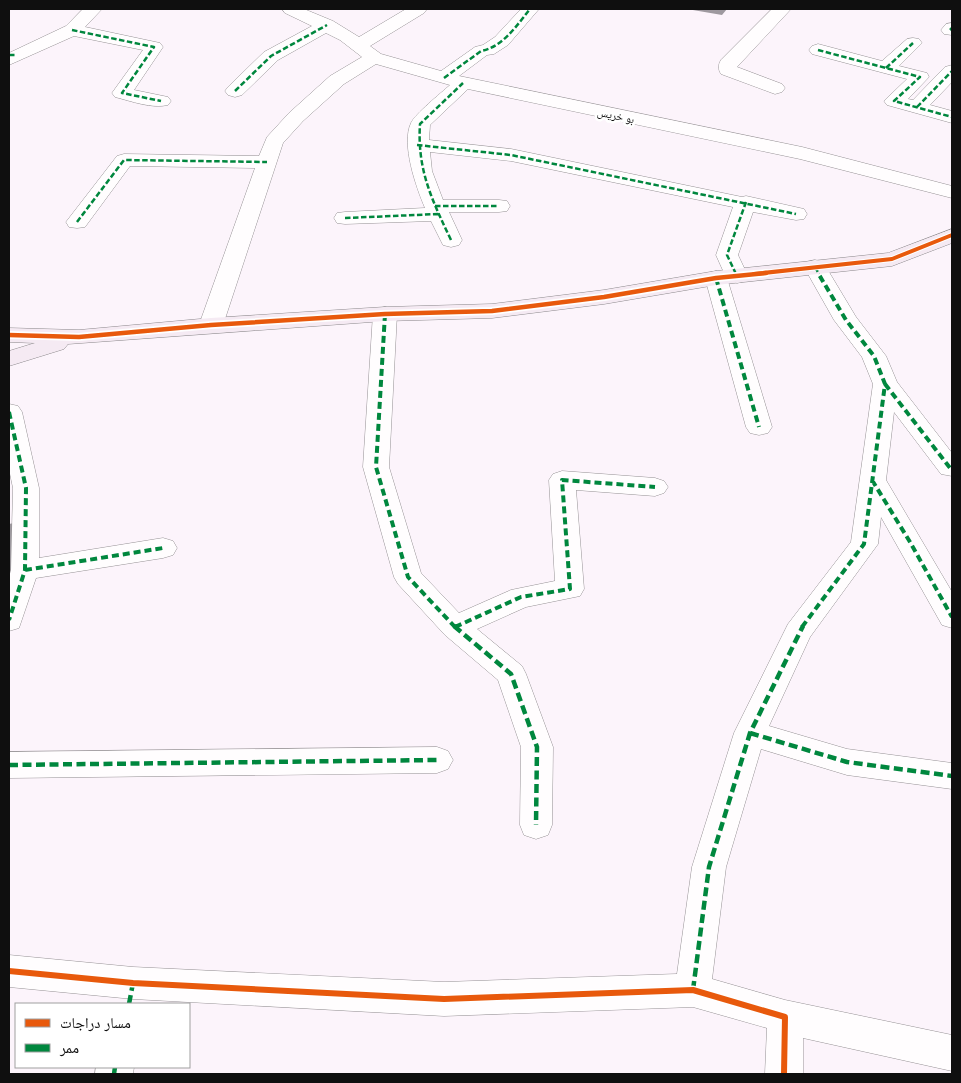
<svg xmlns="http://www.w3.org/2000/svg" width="961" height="1083" viewBox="0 0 961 1083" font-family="'Noto Serif','Noto Naskh Arabic',serif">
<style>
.building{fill:#9e999f}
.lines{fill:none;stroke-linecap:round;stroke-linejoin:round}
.street-casing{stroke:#969295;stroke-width:1}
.secondary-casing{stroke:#8c898c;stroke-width:1}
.street{fill:#fffdfe;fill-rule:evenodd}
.secondary{fill:#f5eaf3;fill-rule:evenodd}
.quiet-far2{stroke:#00873e;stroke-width:2.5;stroke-dasharray:5.5 2.5;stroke-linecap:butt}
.quiet-far1{stroke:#00873e;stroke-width:4;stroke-dasharray:7 4;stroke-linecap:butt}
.quiet{stroke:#00873e;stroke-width:4.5;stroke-dasharray:9 4.5;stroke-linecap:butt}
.cycleway-far2-casing{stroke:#fff;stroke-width:6}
.cycleway-far1-casing{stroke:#fff;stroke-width:8}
.cycleway-casing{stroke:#fff;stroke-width:9}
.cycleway-far2{stroke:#e8590c;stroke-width:4}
.cycleway-far1{stroke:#e8590c;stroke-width:4.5}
.cycleway{stroke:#e8590c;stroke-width:6}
.labels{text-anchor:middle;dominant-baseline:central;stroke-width:5;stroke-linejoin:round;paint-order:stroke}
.far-street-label{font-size:11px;fill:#0f0f0f;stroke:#fff}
</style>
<rect width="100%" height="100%" fill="#fcf4fb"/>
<path class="building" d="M687 9H727L722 15Z
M19 522 23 570 9 607V524Z"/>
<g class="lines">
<g class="street-casing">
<path id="street" d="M83 9H102L85 27 160 43 163 47 134 90 168 97 171 101 168 105C152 109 131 101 115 97L112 93 143 50 74 36 9 65V53L66 26Z
M282 9H304L333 21 359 37 406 9H427L424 13 370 46 381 54 441 71 475 47 483 45 495 37 521 9H539L508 45 494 54 487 55 459 76 802 147 952 186V198L800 159 468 89 430 125 429 140 511 149 742 197 746 196 804 209 807 214 804 219 796 220 753 212 738 255 748 276 745 281 737 283 727 278 772 427 768 433 759 435 750 433 746 427 705 278 708 273 716 271 725 275 716 255 733 207 511 161 430 152 432 171 443 200H499L507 201 510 206 507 211 499 212H449L462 240 459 245 451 247 443 245 431 221 345 224 337 223 334 218 337 213 345 212 425 208C416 187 401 144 411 123 415 114 441 93 450 85L376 64 344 84 303 121 283 143 223 325 219 330 211 332 203 330 199 325 255 168 130 166 85 227 77 228 69 227 66 222 117 156 124 154 259 156 267 137 289 113 330 76 362 57 340 40 326 33 278 60 242 95 235 97 228 95 225 91 228 87 264 52 312 26 285 13Z
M772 9H791L737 67 782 84 785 88 782 92 775 94 721 74C718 69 718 65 721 60Z
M952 23V35L944 34 941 30 946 24Z
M913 38 919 39 922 43 899 66 927 73 929 77 908 99 913 100 945 67 952 65V82L930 105 952 111V123L887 105 884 101 907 79 812 54 809 50 812 46 818 44 882 61 907 39Z
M815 260 823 262 856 317 886 356 897 382 952 453V476L941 474 894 412 886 480 952 592V628L942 625 881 517 878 544 810 637 769 726 847 749 952 763V789L847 775 761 749 726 867 712 979 785 1000 952 1035V1071L803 1038V1074H765L767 1028 693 1007 444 1016 133 999 9 987V955L133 967 444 982 677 974 692 867 734 733 788 624 851 542 873 384 862 357 834 320 804 267 807 262Z
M385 307 393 309 397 314 389 467 421 573 459 613 511 590 555 581 549 480 553 474 562 471 655 478 664 481 668 487 664 493 655 496 576 490 584 589 580 596 526 607 477 629 522 666 526 674 553 747 552 825 548 835 536 839 524 835 520 825 521 747 498 680 445 635 398 584 394 577 363 467 373 314 377 309Z
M9 404 18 406 22 412 39 488V558L163 538 173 541 177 548 173 555 163 558 36 578 19 628 9 631V577L11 570 13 488 9 469Z
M437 747 448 751 453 760 448 769 437 773 9 778V752Z
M96 1067H134L133 1074H95Z"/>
</g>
<g class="secondary-casing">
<path id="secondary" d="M952 229V243L892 266 716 285 604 304 492 318 385 321 68 344 64 349 9 366V351L35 343 9 342V328L79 330 211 318 385 307 492 304 604 290 716 271 888 253Z"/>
</g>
<use href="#street" class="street"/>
<use href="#secondary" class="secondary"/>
<path class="quiet-far2" d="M72 30 154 47 122 93 161 101
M950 30 952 28
M818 50 920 77 894 101 952 117
M9 55H17
M886 68 913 43
M444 78 481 51C503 47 517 25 530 9
M235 91 271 56 327 25
M917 107 952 71
M417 145 511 155 796 214
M435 206H499
M345 218 439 214
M77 222 124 160 267 162
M451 240C432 200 417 170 420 124L463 83
M815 267 819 274
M736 274 727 255 746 202"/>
<path class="quiet-far1" d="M735 273 737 276
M716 278 759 427
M385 314 376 467 408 577 455 627
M885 384 950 468 952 467
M9 412 26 488 25 570 9 620
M872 480 910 542 952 617
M25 570 163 548
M455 627 521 597 570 589 562 480 655 487
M802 627 864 544 885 384 874 356 846 320 818 273"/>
<path class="quiet" d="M454 626 511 674 537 747 536 825
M455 627 458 626
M750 733 847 762 952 776
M9 765 437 760
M693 990 709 867 750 733 803 626
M129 1004 133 983
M114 1074 115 1067"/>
<g class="cycleway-far2-casing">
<path id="cycleway-far2" d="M754 274 892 259 952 235"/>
</g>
<g class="cycleway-far1-casing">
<path id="cycleway-far1" d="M9 335 79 337 211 325 385 314 492 311 604 297 716 278 766 273"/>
</g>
<g class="cycleway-casing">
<path id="cycleway" d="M9 971 133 983 444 999 693 990 785 1017 784 1074"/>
</g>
<use href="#cycleway-far2" class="cycleway-far2"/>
<use href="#cycleway-far1" class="cycleway-far1"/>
<use href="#cycleway" class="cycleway"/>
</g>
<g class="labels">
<g class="far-street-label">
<text transform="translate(616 115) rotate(12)">بو خريس</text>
</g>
</g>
<rect width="961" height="1083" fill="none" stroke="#0f0f0f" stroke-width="20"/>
<rect x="15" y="1003" width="175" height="65" fill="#ffffff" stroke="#9f9f9f"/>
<rect x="25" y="1019" width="25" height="8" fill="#e8590c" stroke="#9f9f9f"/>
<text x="60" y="1028" font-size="15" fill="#0f0f0f">مسار دراجات</text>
<rect x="25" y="1044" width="25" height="8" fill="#00873e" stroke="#9f9f9f"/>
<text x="60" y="1053" font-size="15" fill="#0f0f0f">ممر</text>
</svg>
